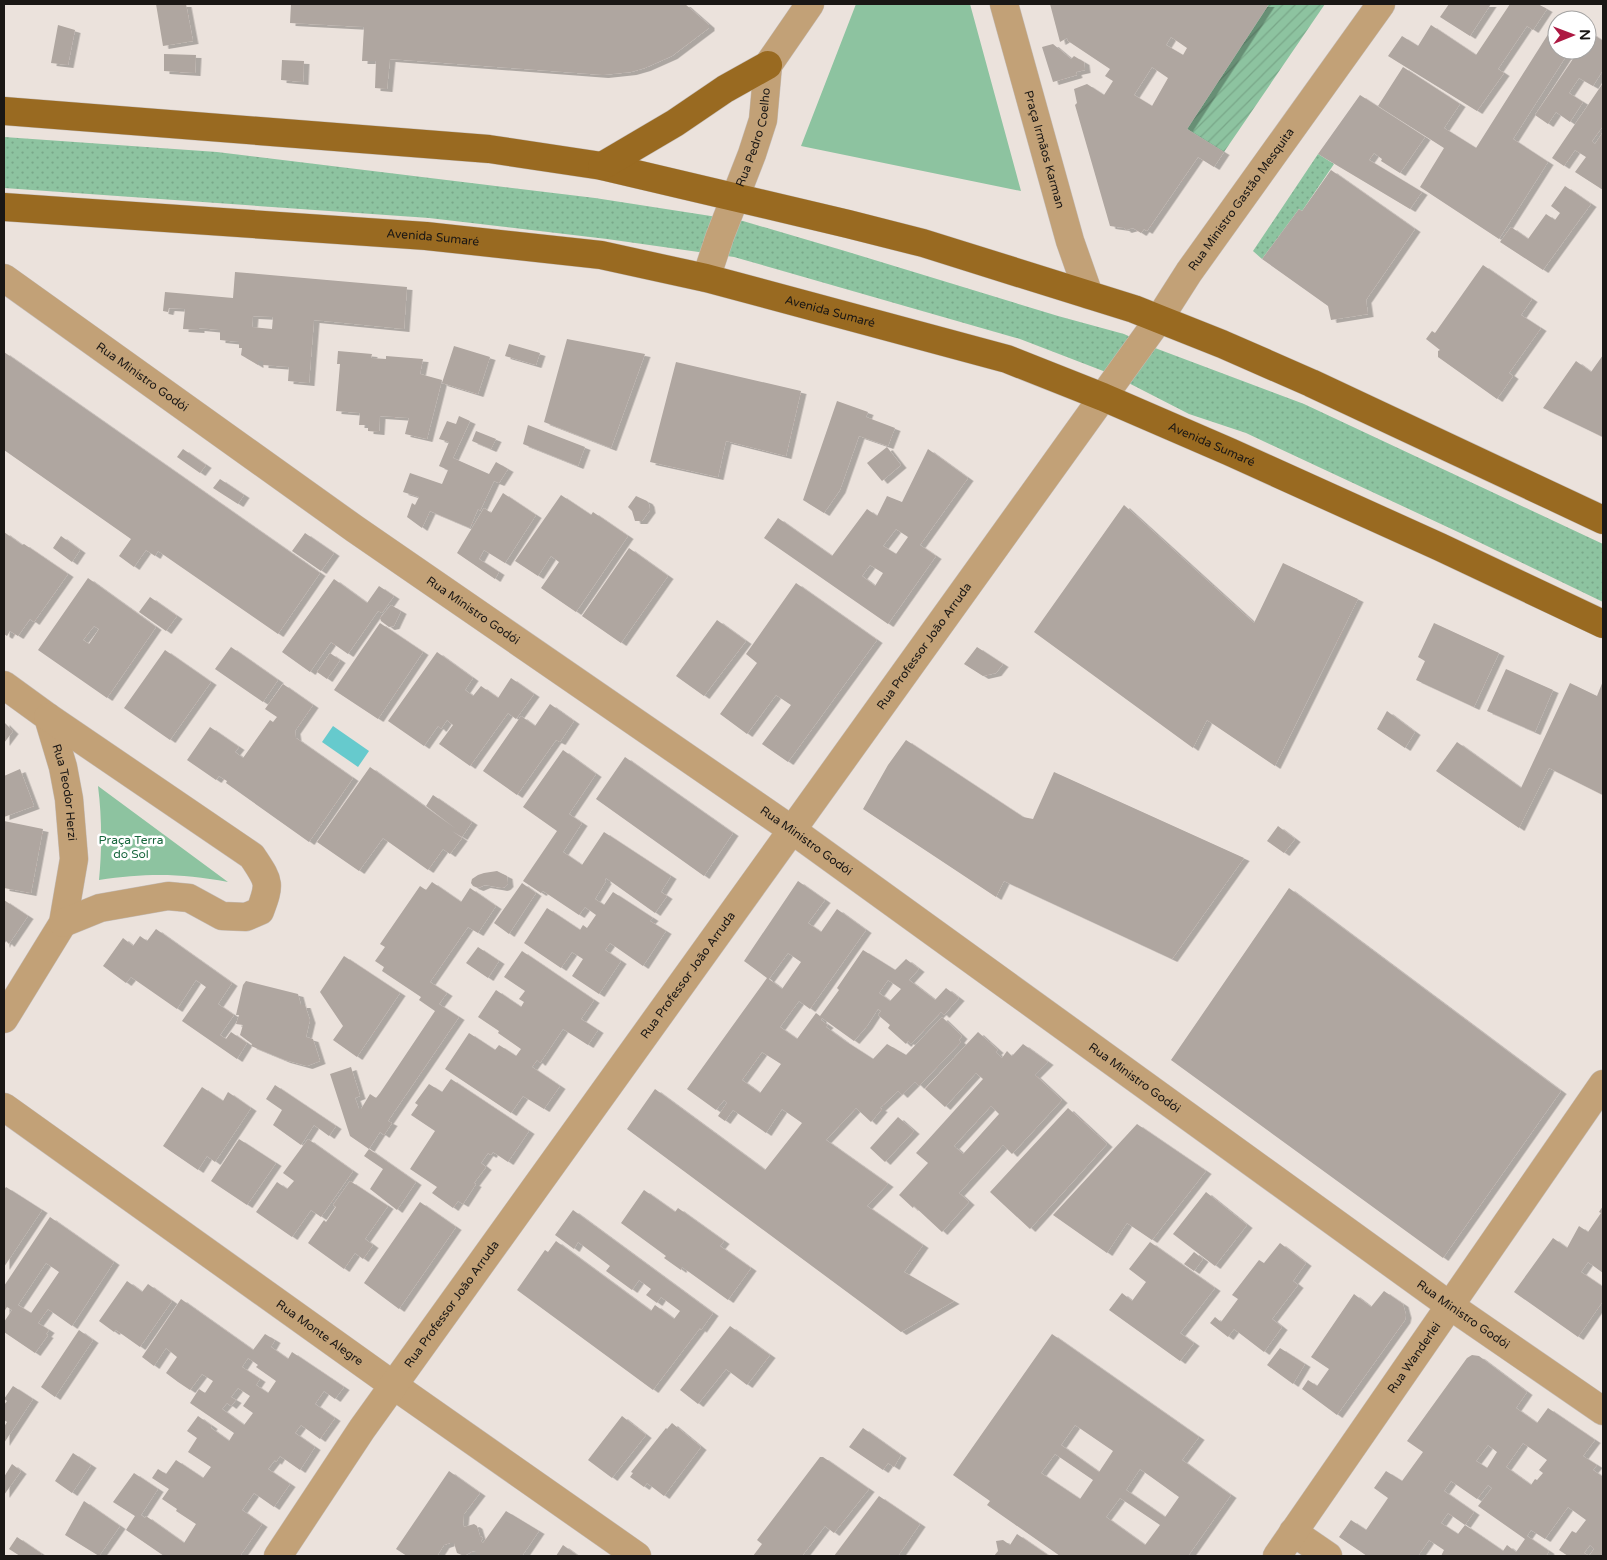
<svg xmlns="http://www.w3.org/2000/svg" width="1607" height="1560" viewBox="0 0 1607 1560" font-family="'Varela Round',sans-serif">
<style>
.grass{fill:url(#grass-dots)}
.park{fill:#8dc3a0}
.garden{fill:url(#garden-furrows)}
.water{fill:#66cacd}
.building{fill:#afa6a0;fill-rule:evenodd;filter:url(#shadow)}
.lines{fill:none;stroke-linecap:round;stroke-linejoin:round}
.minor-casing{stroke:#c5bdb8;stroke-width:29}
.primary-casing{stroke:#c5bdb8;stroke-width:29}
.minor{stroke:#c2a177;stroke-width:28}
.primary{stroke:#996a21;stroke-width:28}
.labels{text-anchor:middle;dominant-baseline:central;stroke-width:5;stroke-linejoin:round;paint-order:stroke}
.street-label{font-size:12px;fill:#1a1715;stroke:#fff}
.park-label{font-size:12px;fill:#1a683f;stroke:#fff}
</style>
<defs>
<pattern id="grass-dots" width="8" height="8" patternUnits="userSpaceOnUse" patternTransform="scale(1.25)"><rect width="8" height="8" fill="#8dc3a0"/><path d="M2 2h.1M6 6h.1" fill="none" stroke="#79a789" stroke-width="1.8" stroke-linecap="round"/></pattern>
<pattern id="garden-furrows" width="10" height="10" patternUnits="userSpaceOnUse" patternTransform="scale(1.25)"><rect width="10" height="10" fill="#8dc3a0"/><path d="M-1 1l2-2M0 10L10 0M9 11l2-2" fill="none" stroke="#79a789"/></pattern>
<filter id="shadow"><feDropShadow dx="5.5" dy="3" stdDeviation="0" flood-color="#0004"/></filter>
</defs>
<rect width="100%" height="100%" fill="#ebe2dc"/>
<path class="grass" d="M4 137 217 152 595 198 743 221 845 251 1058 316 1124 334 1155 348 1304 404 1603 544V602L1458 532 1246 433 1189 414 1111 374 1020 339 734 257 607 239 429 218 4 188Z
M1318 154 1334 164 1302 211 1299 209 1262 259 1253 251Z"/>
<path class="park" d="M856 4H970L1021 191 801 146Z
M98 786 228 882C181 873 146 873 99 880 102 849 102 818 98 786Z"/>
<path class="garden" d="M1269 4H1325L1224 152 1187 129Z"/>
<path class="water" d="M333 726 369 751 358 767 322 742Z"/>
<path class="building" d="M156 4H186L193 41 163 46Z
M291 4H685L709 25V28L672 56 645 68 631 72 603 75 390 59 387 89 375 88 376 61H362L364 27 290 23Z
M1050 4H1269L1187 129 1224 152 1214 167 1198 157 1147 231 1144 229 1141 233 1133 228 1126 230 1124 228 1110 226 1075 105 1077 103 1074 89 1087 84 1104 95 1113 81 1105 76 1110 69 1068 41 1067 38 1060 42ZM1171 37 1187 48 1183 55 1166 45ZM1152 67 1168 78 1152 106 1134 95Z
M1449 4H1491L1470 36 1440 17Z
M1510 4H1538L1547 9 1533 30 1527 26 1498 69 1504 73 1477 111 1388 56 1402 36 1418 46 1431 25 1476 55Z
M58 25 75 30 68 65 51 63Z
M1552 28 1557 31V50H1570L1513 139 1548 162 1499 239 1420 187 1444 148 1378 106 1403 67 1460 104 1444 128 1476 148Z
M1591 33 1603 41V70L1593 86 1579 78 1569 93 1583 102 1570 122 1556 112 1548 124 1535 115 1579 50H1587V38Z
M1053 44 1071 59 1074 56 1084 62 1085 70 1076 72 1077 75 1053 82 1042 47Z
M164 54 196 55 195 73 164 71Z
M282 60 304 61 303 82 281 80Z
M1603 83V126L1592 141 1595 144 1603 132V190L1575 172 1586 157 1575 150 1564 166 1552 158Z
M1360 95 1425 137 1400 173 1381 161 1382 159 1374 153 1369 160 1422 192 1410 209 1318 154Z
M1331 170 1415 229 1366 300 1368 314 1331 320 1328 306 1262 259 1299 209 1302 211Z
M1565 186 1591 204 1543 270 1500 242 1511 227 1528 239 1546 214 1555 220 1560 213 1551 206Z
M1483 265 1532 299 1521 315 1541 328 1509 373 1513 376 1497 399 1438 357V351L1440 350 1426 339 1432 331 1435 333Z
M235 272 407 287 404 329 314 320 309 383 288 381 289 367 263 365V361H258V365L241 355 242 348H239V342L220 340V330L199 328V330L183 329 185 309 169 308 168 312 163 311 165 292 233 298ZM253 316 273 317 272 329 252 327Z
M567 339 645 354 611 448 544 422Z
M509 344 540 353 536 365 505 356Z
M454 346 490 357 478 394 442 383Z
M338 351 372 354 371 358 386 359V356L423 359 420 374 442 380 427 439 405 434 409 418 380 416 379 432 368 431V425H359L360 413 336 411 340 364H337Z
M4 352 320 573 278 634 158 551 155 556 146 550 134 567 119 556 131 539 4 450Z
M1603 355V437L1543 408 1576 361 1591 372Z
M676 362 801 391 786 456 726 441 718 477 650 462Z
M837 401 868 412 866 417 895 428 888 446 859 436 840 490 824 513 803 500Z
M459 416 470 421 453 458 489 474 496 462 508 469 499 483 494 481 480 511 478 509 470 528 430 511 422 528 407 517 412 503 415 505 419 497 403 492 410 473 442 484 448 470 439 466 449 442 439 439 447 421 456 424Z
M528 425 585 447 578 466 523 444Z
M476 431 496 439 491 449 472 441Z
M887 447 901 465 882 481 867 463Z
M183 449 206 465 200 473 177 457Z
M928 449 968 478 920 545 936 556 888 624 764 538 778 518 832 556 867 509 877 516 887 496 902 502ZM896 529 908 537 896 554 883 546ZM870 565 883 573 875 586 862 576Z
M220 479 244 495 238 504 213 488Z
M503 493 536 515 505 563 484 550 479 559 499 572 495 579 457 553 484 508 491 513Z
M561 495 591 515 593 512 628 536 576 612 541 588 559 562 551 556 538 576 515 561Z
M636 496 647 501 649 504 650 510 642 521H635L632 511 628 507Z
M1124 505 1254 623 1283 563 1358 599 1275 766 1207 720 1193 748 1034 632Z
M4 532 22 545 24 544 68 574 34 622 30 619 18 636 10 631 7 636 4 634Z
M305 533 334 553 321 571 292 551Z
M61 536 80 550 72 562 53 548Z
M629 548 668 576 621 643 582 616Z
M88 578 156 627 107 698 38 650ZM94 626 99 629 89 644 83 640Z
M334 579 367 603 379 586 394 596 382 613 378 611 348 654 331 642 310 672 282 652Z
M796 583 877 640 788 762 762 744 791 705 776 695 747 734 720 714 757 663 746 654Z
M150 597 177 616 166 631 139 612Z
M391 605 401 611 394 626 389 627 381 621 380 618Z
M717 620 746 641 704 696 676 676Z
M380 623 423 652 378 719 334 690Z
M1434 623 1499 653 1474 707 1416 680 1425 661 1418 657Z
M231 647 278 680 263 702 215 669Z
M977 647 1003 664 996 673 983 676 964 664Z
M165 650 211 682 170 740 124 708Z
M437 652 473 678 465 690 473 696 481 686 498 698 511 678 534 694 516 719 508 713 470 766 439 744 453 725 447 720 441 729 438 726 424 746 388 721Z
M330 653 340 660 327 679 317 672Z
M1506 669 1553 690 1535 732 1487 711Z
M1603 681V795L1549 768 1519 828 1436 771 1457 742 1521 788 1570 683 1597 696Z
M283 684 313 705 295 731 296 738 353 778 309 842 226 783 227 781 219 776 216 780 187 760 210 727 239 747 235 752 243 758 270 720 273 722 277 717 265 709Z
M550 704 574 721 560 742 556 740 517 795 483 771 521 716 535 726Z
M1387 711 1415 732 1405 748 1377 729Z
M4 722 13 731 4 743Z
M906 740 1023 817 1033 819 1054 772 1244 858 1172 959 1004 881 996 897 863 809 888 765Z
M563 750 596 774 569 814 582 823 563 852 582 865 604 832 671 876 661 892 667 896 655 913 606 878 605 880 606 881 595 899 604 905 613 892 653 918 650 921 666 931 643 966 610 943 605 950 621 961 599 994 572 976 583 959 572 952 561 968 524 943 547 908 580 930 583 925 587 928 596 915 585 907 579 915 543 891 541 893 523 881 557 831 523 807Z
M625 757 733 833 704 876 596 799Z
M370 767 456 829 426 806 433 795 472 822 462 837 452 831 462 838 450 854 443 849 428 870 383 838 359 871 317 842Z
M20 769 34 806 4 817V776Z
M4 821 43 829 31 893 4 888Z
M1278 826 1295 839 1284 853 1267 841Z
M497 871 507 876 508 884 505 887 502 888 485 885 478 888 473 886 471 883 472 879 478 875 484 873Z
M798 881 825 900 808 923 821 932 837 909 866 930 810 1009 799 1001 780 1027 797 1039 816 1013 820 1016 839 990 837 988 863 950 895 970 906 959 919 969 909 980 935 1000 946 988 959 998 944 1015 941 1012 911 1044 908 1041 906 1044 888 1028 890 1025 878 1015 881 1011 878 1009 867 1026 854 1041 822 1018 821 1020 828 1025 826 1027 845 1041 873 1059 887 1044 906 1055 942 1017 962 1036 959 1040 961 1042 919 1086 915 1082 902 1095 898 1091 880 1108 882 1109 871 1122 856 1108 826 1140 888 1184 867 1206 923 1245 904 1272 954 1301 901 1332 627 1129 655 1089 765 1170 802 1123 782 1109 766 1133 733 1110 725 1121 718 1116 727 1103 724 1100 716 1110 687 1089 767 978 744 961ZM788 953 801 962 782 989 769 979ZM888 980 901 989 890 1001 879 993ZM762 1052 781 1064 760 1093 742 1080Z
M432 882 461 902 470 888 496 906 478 933 468 927 430 982 447 993 439 1004 459 1017 388 1121 392 1123 384 1135 380 1132 369 1149 350 1136 330 1074 351 1067 360 1096 355 1098 359 1109H361L370 1094 376 1098 380 1093 435 1011 419 1000 421 997 382 971 384 967 375 961 385 947 380 944 420 886 426 890Z
M522 883 536 893 509 934 494 923Z
M1289 888 1561 1091 1443 1258 1171 1060Z
M4 900 28 916 9 944 6 941 4 945Z
M156 929 232 983 218 1004 234 1015 220 1035 226 1039 231 1032 247 1043 237 1059 182 1021 206 987 196 980 177 1009 131 977 126 983 103 966 123 938 133 946 140 936 147 941Z
M478 947 499 961 488 978 466 963Z
M522 951 594 1000 581 1019 598 1030 588 1045 563 1029 540 1063 537 1060 532 1067 560 1086 544 1109 523 1096 511 1113 445 1069 469 1033 495 1050 499 1045 516 1056 521 1049 498 1033 499 1031 478 1017 496 990 521 1007 524 1002 519 999 525 991 504 977Z
M344 956 400 993 357 1057 333 1040 343 1026 320 992Z
M246 981 298 994 301 1005H305L310 1020 306 1037 313 1039 320 1061 307 1066 285 1060 251 1046 252 1044 240 1035 243 1025 236 1024 239 1015H236L243 985Z
M978 1032 998 1050 996 1052 1002 1058 1007 1051 1012 1056 1023 1044 1048 1062 1035 1075 1062 1100 1012 1154 1003 1145 959 1193 969 1202 942 1232 914 1206 913 1208 899 1195 928 1163 916 1153 983 1079 976 1073 945 1107 925 1089ZM991 1106 999 1114 963 1154 954 1146Z
M451 1079 529 1131 508 1162 493 1152 491 1155 488 1153 481 1163 486 1167 474 1183 476 1184 463 1204 458 1201 453 1208 432 1193 437 1187 410 1169 435 1131 411 1115 418 1105 415 1103 429 1084 442 1092Z
M275 1085 336 1126 329 1136 314 1125 301 1145 273 1125 282 1110 266 1099Z
M202 1087 223 1101 228 1092 251 1108 215 1162 207 1156 198 1170 163 1146Z
M1068 1108 1107 1144 1030 1229 990 1192Z
M898 1117 914 1131 885 1162 870 1148Z
M1137 1124 1206 1171 1152 1240 1127 1223 1107 1253 1053 1215Z
M239 1139 276 1163 247 1205 211 1181Z
M308 1139 353 1171 321 1217 311 1210 292 1237 256 1212 277 1182 287 1189 294 1181 283 1173Z
M369 1149 416 1182 397 1210 370 1189 383 1169 364 1156Z
M350 1181 388 1206 365 1239 373 1245 363 1259 355 1253 344 1269 308 1243 324 1220 326 1222 336 1207 333 1205Z
M6 1187 42 1210 4 1267V1190Z
M644 1190 675 1212 678 1208 724 1241 720 1246 751 1268 728 1300 682 1267 681 1270 664 1258 666 1256 621 1223Z
M1206 1192 1247 1225 1215 1266 1173 1234Z
M420 1202 456 1227 399 1309 364 1283Z
M1603 1206V1273L1588 1262 1581 1272 1603 1287V1301L1578 1337 1514 1292 1553 1238 1567 1248 1579 1226 1588 1232 1601 1213 1599 1212Z
M573 1210 713 1313 701 1330 700 1328 653 1390 517 1290 545 1250 548 1252 556 1241 651 1311 655 1305 674 1319 680 1311 661 1297 657 1303 646 1295 651 1289 639 1280 632 1290 606 1271 610 1266 578 1242 574 1249 555 1235Z
M50 1217 114 1262 72 1326 48 1309 38 1323 49 1330 46 1334 48 1335 35 1353 4 1332V1322L12 1310 7 1307 4 1312V1286ZM46 1263 59 1272 31 1313 18 1305Z
M1150 1242 1215 1288 1180 1333 1194 1343 1180 1361 1109 1310 1122 1293 1132 1301 1146 1282 1129 1269Z
M1280 1243 1306 1263 1293 1281 1298 1285 1272 1319 1282 1327 1264 1352 1234 1329 1228 1337 1210 1323 1215 1317 1221 1322 1238 1299 1232 1295 1259 1260 1264 1263Z
M1194 1252 1203 1259 1194 1271 1184 1264Z
M127 1281 142 1292 148 1284 172 1301 140 1347 116 1330 114 1332 99 1321Z
M1384 1291 1403 1304 1406 1315 1405 1320 1337 1415 1302 1389 1308 1380 1317 1386 1329 1369 1311 1357 1354 1294 1371 1307Z
M181 1299 253 1350 265 1334 275 1340 271 1347 288 1359 292 1352 344 1387 335 1399 324 1391 315 1404 335 1418 320 1439 301 1425 295 1433 315 1447 300 1470 280 1456 276 1462 275 1460 268 1469 290 1484 274 1507 254 1493 242 1510 262 1524 240 1556H164L126 1530 135 1516 113 1502 134 1473 158 1489 141 1515 145 1518 146 1516 184 1543 196 1524 176 1511 177 1509 162 1499 169 1489 152 1478 158 1469 166 1474 176 1460 203 1478 211 1467 188 1452 197 1438 187 1431 198 1416 212 1426 211 1428 229 1441 234 1433 190 1403 199 1389 205 1393 213 1381 202 1374 190 1390 178 1382 166 1373 177 1357 166 1348 154 1366 142 1357ZM248 1358 258 1365 256 1367 276 1381 268 1393 256 1385 260 1379 242 1367ZM238 1388 250 1396 243 1406 253 1413 244 1425 222 1409 227 1403 231 1406 236 1400 231 1397Z
M730 1326 770 1355 747 1385 726 1369 698 1404 680 1390Z
M79 1330 93 1340 55 1397 41 1387Z
M1052 1334 1199 1437 1182 1460 1231 1495 1188 1556H1060L987 1505 990 1501 953 1475ZM1075 1425 1113 1451 1099 1472 1061 1445ZM1055 1454 1093 1480 1080 1499 1041 1473ZM1140 1469 1179 1497 1165 1517 1126 1490ZM1120 1498 1160 1525 1145 1545 1106 1517Z
M1280 1348 1305 1364 1293 1384 1267 1365Z
M1472 1355 1479 1356 1527 1392 1516 1408 1537 1423 1548 1408 1595 1440 1583 1456 1597 1465 1593 1470 1603 1477V1556H1589L1594 1549 1590 1545 1584 1553 1589 1556H1568L1559 1550 1572 1531 1576 1533 1586 1520 1568 1507 1545 1539 1531 1530 1527 1536 1549 1551 1546 1556H1441L1444 1550 1429 1540 1418 1556H1367L1339 1537 1351 1520 1366 1530 1388 1498 1374 1488 1386 1471 1402 1481 1423 1452 1407 1441 1467 1358ZM1523 1443 1547 1460 1539 1470 1543 1473 1537 1480 1535 1479 1531 1485 1506 1467ZM1488 1445 1497 1452 1487 1468 1476 1461ZM1451 1481 1477 1499 1488 1485 1492 1488 1478 1506 1525 1539 1516 1552 1507 1545 1503 1551 1465 1525 1458 1534 1441 1523 1448 1513 1465 1525 1474 1512 1444 1491Z
M13 1386 33 1399 4 1443V1427L7 1422 4 1420V1405L7 1401 4 1399Z
M622 1416 646 1435 612 1478 588 1460Z
M672 1423 701 1447 664 1496 647 1483 644 1487 630 1477 633 1473 631 1472 666 1428 667 1429Z
M863 1428 901 1455 894 1467 888 1463 883 1470 849 1447Z
M73 1453 91 1465 72 1493 55 1481Z
M820 1457H823L869 1489 834 1533 825 1526 802 1556H753L762 1544 757 1540Z
M12 1464 21 1471 4 1495V1477Z
M449 1471 480 1493 464 1514 463 1524 464 1527 474 1524 477 1526 480 1536 483 1538 481 1541 483 1543 506 1511 539 1531 522 1556H476V1552L473 1551 464 1556 457 1553 454 1543H450L444 1545 437 1556H407L396 1549Z
M879 1496 920 1524 898 1556H834Z
M84 1501 120 1526 99 1556 65 1535Z
M1017 1534 1049 1556H994L998 1551 996 1541 1003 1540 1010 1545Z
M17 1537 42 1554 40 1556H20L9 1549Z
M563 1545 578 1556H556Z"/>
<g class="lines">
<g class="minor-casing">
<g id="minor">
<path id="s1" d="M1004 4 1070 241 1089 295"/>
<path id="s2" d="M4 278 355 529 792 830 1449 1305 1603 1411"/>
<path id="s3" d="M706 278 720 236 752 154 763 120 768 65 810 4"/>
<path id="s4" d="M4 685 48 717 63 767 69 799 74 859 63 923 4 1019"/>
<path d="M48 717 252 856C269 882 271 882 260 911L246 917 222 916 189 898 168 896 100 908 63 923"/>
<path id="s5" d="M4 1107 393 1385 637 1556"/>
<path d="M1293 1532 1328 1556"/>
<path id="s6" d="M278 1556 362 1429 1072 440 1159 319 1189 272 1381 4"/>
<path id="s7" d="M1277 1556 1603 1084"/>
</g>
</g>
<g class="primary-casing">
<g id="primary">
<path d="M4 111 489 149 602 166 848 224 923 243 1134 309 1222 344 1311 383 1603 520"/>
<path d="M602 166 675 123 725 89 768 65"/>
<path id="s8" d="M4 207 426 236 601 255 706 278 1007 359 1103 397 1230 452 1440 547 1603 624"/>
</g>
</g>
<use href="#minor" class="minor"/>
<use href="#primary" class="primary"/>
</g>
<g class="labels">
<g class="street-label">
<text stroke="none"><textPath href="#s3" startOffset="149">Rua Pedro Coelho</textPath></text>
<text stroke="none"><textPath href="#s1" startOffset="151">Praça Irmãos Karman</textPath></text>
<text stroke="none"><textPath href="#s6" startOffset="1664">Rua Ministro Gastão Mesquita</textPath></text>
<text stroke="none"><textPath href="#s8" startOffset="430">Avenida Sumaré</textPath></text>
<text stroke="none"><textPath href="#s8" startOffset="835">Avenida Sumaré</textPath></text>
<text stroke="none"><textPath href="#s2" startOffset="170">Rua Ministro Godói</textPath></text>
<text stroke="none"><textPath href="#s8" startOffset="1240">Avenida Sumaré</textPath></text>
<text stroke="none"><textPath href="#s2" startOffset="575">Rua Ministro Godói</textPath></text>
<text stroke="none"><textPath href="#s6" startOffset="1116">Rua Professor João Arruda</textPath></text>
<text stroke="none"><textPath href="#s4" startOffset="132">Rua Teodor Herzi</textPath></text>
<text stroke="none"><textPath href="#s2" startOffset="980">Rua Ministro Godói</textPath></text>
<text stroke="none"><textPath href="#s6" startOffset="711">Rua Professor João Arruda</textPath></text>
<text stroke="none"><textPath href="#s2" startOffset="1385">Rua Ministro Godói</textPath></text>
<text stroke="none"><textPath href="#s6" startOffset="306">Rua Professor João Arruda</textPath></text>
<text stroke="none"><textPath href="#s2" startOffset="1790">Rua Ministro Godói</textPath></text>
<text stroke="none"><textPath href="#s5" startOffset="388">Rua Monte Alegre</textPath></text>
<text stroke="none"><textPath href="#s7" startOffset="241">Rua Wanderlei</textPath></text>
</g>
<g class="park-label">
<text x="131" y="840">Praça Terra<tspan x="131" dy="14">do Sol</tspan></text>
</g>
</g>
<rect width="1607" height="1560" fill="none" stroke="#1a1715" stroke-width="10"/>
<g transform="translate(1572 35) rotate(89)"><circle r="24" fill="#ffffff" stroke="#a3a2a1"/>
<path d="M0-4L9 19L0 12L-9 19Z" fill="#ad1842"/>
<text y="-8" font-size="14" font-weight="bold" text-anchor="middle" fill="#1a1715">N</text>
</g>
</svg>
